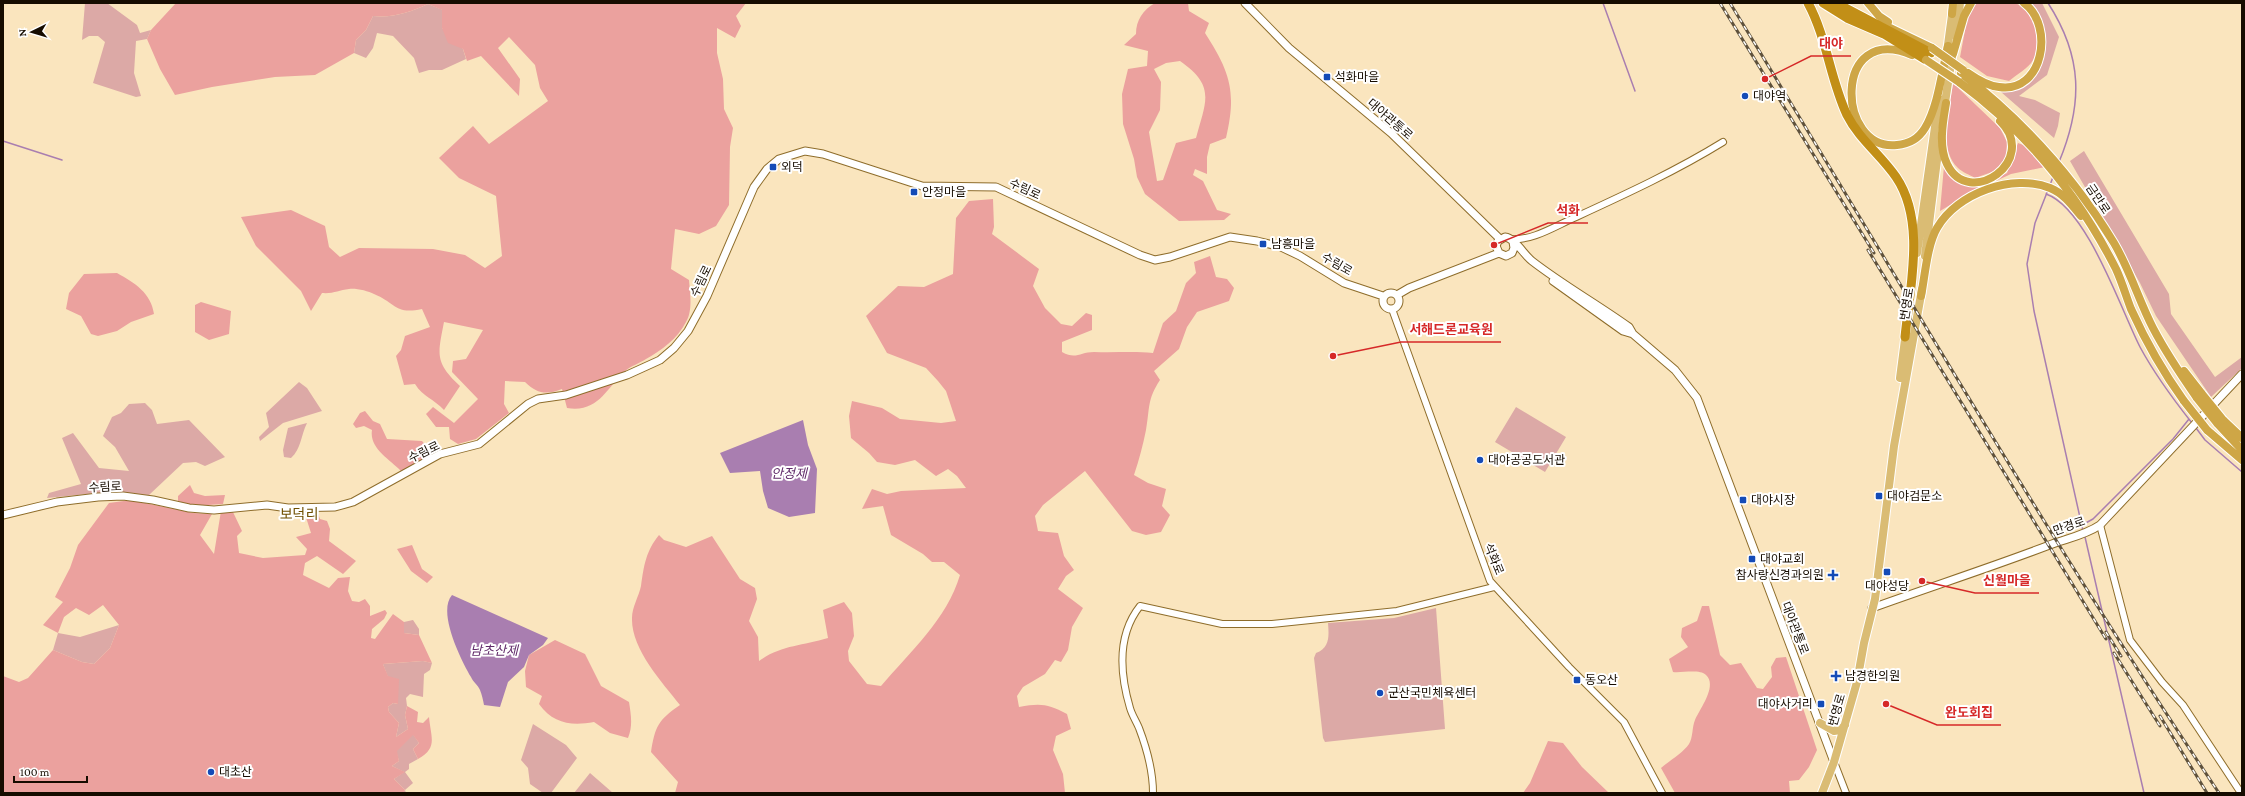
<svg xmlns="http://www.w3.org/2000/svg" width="2245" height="796" viewBox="0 0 2245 796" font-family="'Crimson Pro','Noto Sans KR',serif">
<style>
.green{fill:#dca9a6}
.forest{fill:#eba19e;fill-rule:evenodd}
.water{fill:#a97eb0}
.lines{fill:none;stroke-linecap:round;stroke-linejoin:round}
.stream{stroke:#a97eb0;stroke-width:1.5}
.tertiary-casing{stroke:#8e6d2b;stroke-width:8}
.secondary-casing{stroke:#8e6d2b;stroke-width:9}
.primary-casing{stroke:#fff;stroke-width:10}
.trunk-casing{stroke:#fff;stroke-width:10}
.motorway-casing{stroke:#fff;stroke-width:11}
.tertiary{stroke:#fff;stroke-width:6}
.secondary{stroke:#fff;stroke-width:7}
.primary{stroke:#dabc74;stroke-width:8}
.trunk{stroke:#cea646;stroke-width:8}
.motorway{stroke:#c28f17;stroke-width:9}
.rail-casing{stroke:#5e513c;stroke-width:3}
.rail{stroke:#fff;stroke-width:1.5;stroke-dasharray:4.5;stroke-linecap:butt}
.trunk-bridge-casing{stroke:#fff;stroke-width:10;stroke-linecap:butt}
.trunk-bridge{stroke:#cea646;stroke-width:8}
.poi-dot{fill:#144bb7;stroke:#fff;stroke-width:1.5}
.labels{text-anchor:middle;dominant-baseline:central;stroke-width:4;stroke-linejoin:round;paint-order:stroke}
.poi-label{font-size:12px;fill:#160c00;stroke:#fff;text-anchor:start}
.street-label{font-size:12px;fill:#160c00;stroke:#fff}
.water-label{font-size:13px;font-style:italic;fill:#612b6a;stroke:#fff}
.quarter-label{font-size:14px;fill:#6f4f00;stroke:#fff}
.leader{fill:none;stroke:#d62828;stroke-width:1.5}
.callout-dot{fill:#d62828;stroke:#fff;stroke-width:1.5}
.callout-label{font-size:13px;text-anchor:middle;font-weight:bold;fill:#d62828;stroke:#fff;stroke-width:4;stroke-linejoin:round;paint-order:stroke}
</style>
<rect width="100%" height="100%" fill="#fae5be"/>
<path class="green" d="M85 3H107L137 25 140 33 151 30 147 39 136 41 134 73 141 96 136 97 93 83 105 42 98 36H89L82 40Z
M2030 3H2042L2059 37 2047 75 2019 96 2035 100 2060 113 2058 126 2054 138 2001 92 2021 87 2039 69 2046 37 2039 15Z
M428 4 443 10 442 28 463 49 466 59 442 70H429L419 73 414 58 393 36 377 33 373 48 366 58 354 53 356 40 366 30 373 16C393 18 411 12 428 4Z
M2084 151 2169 294 2171 314 2215 377 2242 357V368L2211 397 2156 316 2140 283 2070 161Z
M299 382 307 388 322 411 283 423 260 441 259 437 269 427 266 413Z
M145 403 152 410 157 424 189 420 225 457 205 466 196 462 183 463 149 495 97 493 47 498 49 493 81 484 62 438 73 433 99 468 129 471 115 447 103 436 112 417 121 413 129 404Z
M1516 407 1566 437 1545 472 1495 442Z
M307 423C301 435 301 449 291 458L284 457 283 450 288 428Z
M1436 608 1445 729 1325 742 1323 738 1314 658 1316 653C1330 648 1329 636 1328 623L1394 618Z
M413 620 419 629V635L404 633V622Z
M119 625 110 648 94 664 82 662 53 650 58 633 80 637Z
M423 661 432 663 430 670 424 674 423 697 410 694 406 698 407 706 405 715 408 729 396 737 399 723 389 712 388 707 393 703 398 704 383 664Z
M533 724 566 745 577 758 551 793H543L530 784 528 768 521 760Z
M413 734 419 743 413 749 418 759 409 764V769L405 772 413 783 405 790 406 793H403L405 790 394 779 404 772 392 766 399 761 396 751Z
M590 773 613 793H574Z"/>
<path class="forest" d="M176 3H746L736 16 741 26 735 38 717 28V53L723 79 724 109 733 128 730 147 729 205 716 226 699 234 675 229 671 269 689 280C690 293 693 310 686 322 678 338 661 351 646 359 640 363 631 366 625 371 606 389 598 413 567 408L562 389C547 395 537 394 525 382L505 381 504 404 509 413 476 439 458 444 450 439 449 427H436L426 414 433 407 454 423 478 399 452 372 453 361 466 359 483 330 444 322C438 354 434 362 460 386L444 410C434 399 423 397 415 384L404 385 396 356 401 350 405 336 430 327 422 309C395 315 396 303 374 294 368 291 356 288 349 289 339 290 333 294 322 293L311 311 301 291 256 246 241 217 291 210 325 226 329 247 340 257 359 248 433 249 465 255 485 268 502 256 496 196 459 178 439 158 473 126 489 144 548 101 540 88 535 65 509 37 498 48 520 79 519 96 481 56 467 61 463 49 448 43 442 28V10L428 4C411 12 393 18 373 16L366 30 356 40 354 53 315 75 275 77 212 87 175 95 160 69 147 39 151 30Z
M1155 3H1188L1189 11 1209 23 1205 33C1230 72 1237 91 1226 138L1210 144 1207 157V174L1195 169 1193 175 1203 181 1217 210 1231 214 1224 220 1179 221 1145 194 1137 177 1134 159 1123 124 1122 94 1128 69 1147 66 1148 51 1124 45 1136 34C1136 20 1143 10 1155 3ZM1180 61C1216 86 1206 101 1196 138L1176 143 1163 180 1157 181 1149 132 1160 110 1161 82 1154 69 1166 63Z
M1977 3H2015C2035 12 2044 41 2033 60 2029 68 2016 75 2009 81L1987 76 1960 57 1969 9Z
M1953 83 2000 128 2007 142 2006 157 1995 171 1975 178C1970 175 1962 172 1958 168 1937 148 1950 108 1953 83Z
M2018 143 2026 146 2045 167 2011 174 1972 192 1940 211 1944 166 1960 184H1985L2007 173Z
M993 199 994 227 992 234 1039 269 1033 286 1045 308 1061 324 1072 326 1086 313 1092 315V330L1062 342V352C1076 360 1080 352 1094 352 1114 353 1133 351 1153 353L1163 323 1176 311 1186 283 1196 273 1194 262 1210 256 1216 277 1227 279 1234 288 1229 301 1197 312 1187 327 1179 349 1154 371 1160 380C1147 400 1150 407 1146 430 1143 445 1139 460 1134 475L1148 483 1166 489 1162 506 1170 515 1161 532 1146 535 1132 531 1085 471 1043 505 1035 516 1038 531 1058 533 1064 556 1074 570 1066 576 1058 589 1083 608 1072 627 1068 650 1061 662 1055 660 1045 674 1023 687 1017 696 1019 707C1041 703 1048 704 1067 714L1071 729 1056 736 1053 750 1063 774 1065 793H675L678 782 651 752C655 727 658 720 680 705 662 682 631 649 632 618 632 607 639 596 641 586 644 565 646 551 659 535L664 540 686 547 712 536 740 579 755 588 757 599 749 621 758 637 759 661C781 645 802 646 828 638L823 610 844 602 852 613 854 636 848 651 849 661 867 684 881 686C910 652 947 619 960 575L944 562H932L923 554 891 535 883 506 862 509 872 489 887 494 901 491 966 488 957 476 948 469 936 476 915 460 895 465 877 462 869 453 851 438 849 416 852 401 882 408 900 419 941 423 956 421 946 391 938 381 926 368 887 353 866 316 898 286 924 287 953 274 956 218 969 201Z
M117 273C135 283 151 293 154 314L131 322 117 331 98 336 91 334 81 316 66 309 69 293 84 274Z
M201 302 231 311 229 334 209 340 195 332V305Z
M365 411 373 421 380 424 387 439 422 441 433 454 401 471C389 459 369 448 372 430L364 426 356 428 353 424 360 413Z
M190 485 194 493 205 496 225 495 223 504 193 506 178 501V496Z
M131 500 193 513 212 514 200 535 214 554 221 511 232 510 242 531 237 536 239 553 263 558 305 555 307 549 296 537 311 533 304 511H317L320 519 327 521 330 529 329 541 356 561 343 574 317 556 305 563 303 575 329 588 338 578 350 577 348 591 352 601 359 602 365 599 370 606V616L385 610 387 613 384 619 372 629 371 638 375 639 393 614 404 622V633L419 635 432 663 423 661 383 664 388 676 399 679 398 704 393 703 388 707 389 712 399 723 396 737 408 729 405 715 407 706 418 712 417 722 423 723 429 717C431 738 438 748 418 759L413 749 419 743 413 735 397 751 399 761 392 766 405 772 394 779 405 790 403 793H3V676L19 682 28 678 53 650 82 662 94 664 110 648 119 625 103 605 89 615 76 608 64 617 58 633 43 625 63 602 55 597 70 568 78 545 109 503Z
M412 545 422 569 433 577 427 583 411 571 397 549Z
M1702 606H1709L1720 655 1730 665 1741 663 1757 688 1763 689 1772 677 1771 667 1776 658 1786 657 1817 750 1809 767 1799 780 1789 781 1790 793H1675L1661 768C1669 761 1683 753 1689 744 1693 738 1692 727 1695 720 1699 710 1718 686 1706 675 1700 669 1682 673 1673 672L1669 659 1688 647 1681 637 1682 628 1697 621Z
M555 640 585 654 601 686 629 702C631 715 633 726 628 738L610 733 594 722C572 726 553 724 539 704L542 696 526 687 525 671 529 655Z
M1548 741 1563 743 1582 767 1609 793H1523L1530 783Z"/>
<path class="water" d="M803 420 808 445 817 469 815 513 789 517 768 508 763 491 760 471 730 473 720 453Z
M452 595 548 638 543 645 529 655 524 667 508 682 500 707 484 705C483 700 482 695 480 690 478 685 473 682 471 677 461 660 437 612 452 595Z"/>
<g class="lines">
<path class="stream" d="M1603 3 1635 91
M2048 3C2083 57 2083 104 2059 162
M3 141 62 160
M2050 185 2053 177
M2048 190 2035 223 2027 264 2034 311 2083 531
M2046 194C2087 208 2121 310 2140 347 2155 375 2173 399 2192 423
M2196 428 2205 440 2242 472
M2082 525 2093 519 2173 439 2189 419
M2085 537 2144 793"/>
<g class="tertiary-casing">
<path id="tertiary" d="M1510 239C1533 241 1555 226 1576 217 1626 194 1676 171 1723 142
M1392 309 1490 581 1569 667 1624 722 1662 793
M2100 525 2130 640 2162 682 2183 705 2241 793
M1834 762 1846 793
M1153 793C1153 770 1147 749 1139 728 1136 721 1132 715 1130 708 1120 674 1117 635 1140 606L1222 624H1272L1397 611 1494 587"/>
</g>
<g class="secondary-casing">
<path id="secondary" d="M1245 3 1289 48 1391 133 1500 239
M1513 242 1514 248 1512 253 1506 256 1499 253 1496 246 1498 241 1505 237C1515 238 1524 255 1532 261 1563 285 1597 304 1629 327L1633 334 1675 370 1697 398 1834 762
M1553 281 1623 331 1633 334
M1383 301a8 8 0 1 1 16 0a8 8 0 1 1-16 0Z
M1397 295 1409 288 1499 253
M3 515 57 502 98 497 123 496 153 500 189 508 214 510 267 505 288 508 335 507 353 502 440 454 479 444 528 404 538 399 566 395 627 375 660 360 674 348 688 331 707 296 754 187 767 169 779 159 805 151 823 154 922 186 996 187 1140 255 1155 260 1170 257 1230 237 1257 241 1281 247 1300 256 1344 283 1383 296
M1872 608C1930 587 1989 568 2047 546 2064 539 2084 536 2100 525L2242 374"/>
</g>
<g class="primary-casing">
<path id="primary" d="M1956 36 1960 3
M1947 52 1953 8
M1944 109 1952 57
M1917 253 1939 99
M1925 256 1940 136
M1900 378 1906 332
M1820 723 1834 731 1840 730 1845 725
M1822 793 1834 762 1857 682 1864 643 1875 599 1894 446 1922 289"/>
</g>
<g class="trunk-casing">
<path id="trunk" d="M1868 3 1879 16 1888 22
M1952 14 1953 3
M1880 23 1932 48
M1953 54 1964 16 1971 3
M1912 55C1832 21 1836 152 1897 145 1909 144 1919 138 1925 128 1938 107 1942 71 1948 46
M1961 73C2022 120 2074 177 2114 243 2130 270 2139 301 2153 328 2166 353 2181 375 2197 398
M1968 73C1978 80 1988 86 1999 87 2043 94 2055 26 2024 3
M1959 82C2027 132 2078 194 2116 269 2122 282 2126 296 2131 309 2146 342 2163 372 2184 401
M1946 103C1943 121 1938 146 1947 164 1969 210 2040 160 2000 121
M1921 296C1925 276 1927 245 1937 228 1957 193 2013 173 2050 188 2063 193 2072 205 2081 216
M2184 371 2202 394
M2223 420 2242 438
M2217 423 2242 450
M2207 430 2242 460"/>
</g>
<g class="motorway-casing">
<path id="motorway" d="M1808 3C1827 38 1830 79 1847 115 1859 139 1881 155 1896 177 1926 221 1910 287 1905 337
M1823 3 1847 18 1884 34 1926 60
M1836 3 1931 53"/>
</g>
<use href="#tertiary" class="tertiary"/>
<use href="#secondary" class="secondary"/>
<use href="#primary" class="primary"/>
<use href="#trunk" class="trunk"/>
<use href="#motorway" class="motorway"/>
<g class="rail-casing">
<path id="rail" d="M1720 3 1874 253
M1730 3C1892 267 2046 536 2219 793
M1868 250 2106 639
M2106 632 2121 656
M2114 653 2160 726
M2160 716 2207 793"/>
</g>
<use href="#rail" class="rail"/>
<g class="trunk-bridge-casing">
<path id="trunk-bridge" d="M1932 48 1963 70
M1926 60 1959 82
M2202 394 2223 420
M2197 398 2217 423
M2184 401 2207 430"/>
</g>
<use href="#trunk-bridge" class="trunk-bridge"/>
</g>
<g class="poi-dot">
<rect x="1323" y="73" width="8" height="8" rx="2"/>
<circle cx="1745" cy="96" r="4"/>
<rect x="769" y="163" width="8" height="8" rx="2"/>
<rect x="910" y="188" width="8" height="8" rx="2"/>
<rect x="1259" y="240" width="8" height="8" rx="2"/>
<circle cx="1480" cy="460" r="4"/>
<rect x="1875" y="492" width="8" height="8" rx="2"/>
<rect x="1739" y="496" width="8" height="8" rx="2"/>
<rect x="1748" y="555" width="8" height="8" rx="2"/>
<rect x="1883" y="568" width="8" height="8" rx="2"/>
<path d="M1831 569h4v4h4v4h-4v4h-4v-4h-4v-4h4z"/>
<path d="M1834 670h4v4h4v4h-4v4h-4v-4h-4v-4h4z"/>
<rect x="1573" y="676" width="8" height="8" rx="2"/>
<circle cx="1380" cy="693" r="4"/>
<rect x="1817" y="700" width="8" height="8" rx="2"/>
<circle cx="211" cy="772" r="4"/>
</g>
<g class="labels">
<g class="poi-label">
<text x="1335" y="77">석화마을</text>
<text x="1753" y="96">대야역</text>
<text x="781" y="167">외덕</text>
<text x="922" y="192">안정마을</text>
<text x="1271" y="244">남흥마을</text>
<text x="1488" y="460">대야공공도서관</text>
<text x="1887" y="496">대야검문소</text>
<text x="1751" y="500">대야시장</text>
<text x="1760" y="559">대야교회</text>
<text x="1824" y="575" text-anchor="end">참사랑신경과의원</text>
<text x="1887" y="586" text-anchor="middle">대야성당</text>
<text x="1845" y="676">남경한의원</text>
<text x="1585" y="680">동오산</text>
<text x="1388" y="693">군산국민체육센터</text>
<text x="1813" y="704" text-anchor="end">대야사거리</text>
<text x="219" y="772">대초산</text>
</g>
<g class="street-label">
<text transform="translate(1390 119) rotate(41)">대야관통로</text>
<text transform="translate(1025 189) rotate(25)">수림로</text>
<text transform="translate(2098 199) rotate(56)">금만로</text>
<text transform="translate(1337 264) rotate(30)">수림로</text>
<text transform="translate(701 281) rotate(-64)">수림로</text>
<text transform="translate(1907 304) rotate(-81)">번영로</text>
<text transform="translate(424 452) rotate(-26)">수림로</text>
<text transform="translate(105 487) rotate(-3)">수림로</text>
<text transform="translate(2069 526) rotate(-19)">만경로</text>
<text transform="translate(1494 559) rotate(68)">석화로</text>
<text transform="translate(1795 628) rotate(69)">대야관통로</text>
<text transform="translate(1837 710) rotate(-74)">번영로</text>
</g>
<g class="water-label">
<text x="789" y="473">안정제</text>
<text x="494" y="650">남초산제</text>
</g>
<g class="quarter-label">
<text x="299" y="514">보덕리</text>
</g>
</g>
<path class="leader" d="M1765 79L1811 56H1851M1494 245L1548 223H1588M1333 356L1401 342H1501M1922 581L1975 593H2039M1886 704L1937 725H2001"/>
<g class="callout-dot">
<circle cx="1765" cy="79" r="4"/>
<circle cx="1494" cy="245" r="4"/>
<circle cx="1333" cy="356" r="4"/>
<circle cx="1922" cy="581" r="4"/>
<circle cx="1886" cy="704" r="4"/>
</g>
<g class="callout-label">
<text x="1831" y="48">대야</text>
<text x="1568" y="215">석화</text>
<text x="1451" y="334">서해드론교육원</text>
<text x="2007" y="585">신월마을</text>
<text x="1969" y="717">완도회집</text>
</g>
<rect width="2245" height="796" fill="none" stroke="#160c00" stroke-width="8"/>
<g transform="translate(32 32) rotate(265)" stroke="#ffffff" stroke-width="3" paint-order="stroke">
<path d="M0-3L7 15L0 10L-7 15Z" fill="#160c00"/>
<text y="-6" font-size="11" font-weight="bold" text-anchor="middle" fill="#160c00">N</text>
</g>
<path d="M14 776v6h73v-6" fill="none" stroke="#160c00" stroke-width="2"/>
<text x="20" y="776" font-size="12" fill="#160c00" stroke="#ffffff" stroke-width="3" paint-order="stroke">100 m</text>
</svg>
